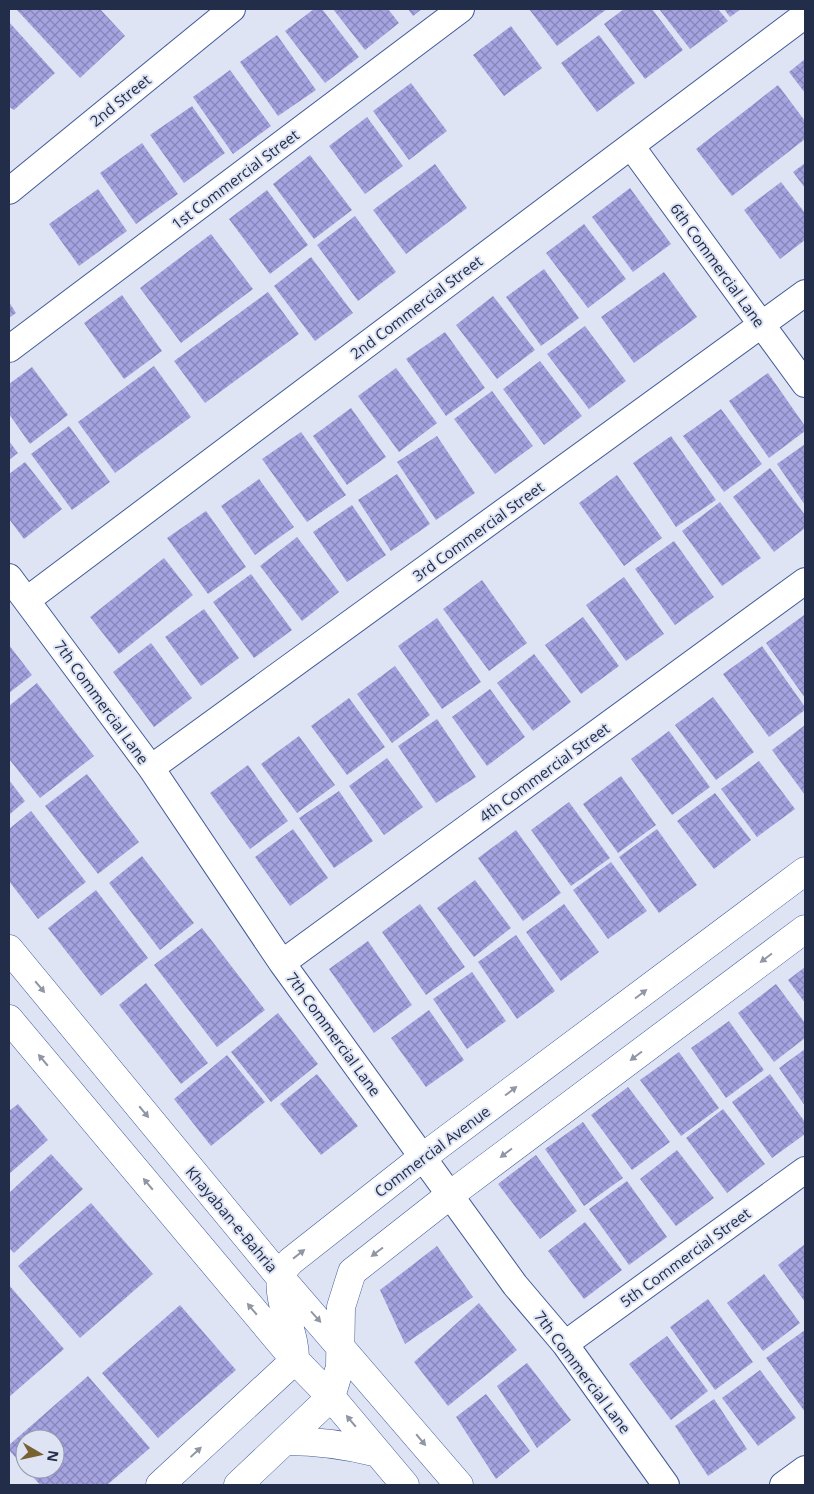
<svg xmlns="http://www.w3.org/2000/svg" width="814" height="1494" viewBox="0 0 814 1494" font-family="'Open Sans',sans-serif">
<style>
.building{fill:url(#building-cross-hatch)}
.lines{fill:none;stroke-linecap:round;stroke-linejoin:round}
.minor-casing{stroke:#425b98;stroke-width:28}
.secondary-casing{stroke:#425b98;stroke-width:29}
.minor{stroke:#fff;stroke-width:26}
.secondary{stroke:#fff;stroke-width:28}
.oneway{fill:#9096a4}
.labels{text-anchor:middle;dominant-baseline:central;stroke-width:4;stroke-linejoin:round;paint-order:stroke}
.street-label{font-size:15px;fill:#222e49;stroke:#dee4f3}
</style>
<defs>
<pattern id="building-cross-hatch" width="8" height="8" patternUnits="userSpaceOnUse" patternTransform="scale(1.25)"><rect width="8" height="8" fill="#a6a3e1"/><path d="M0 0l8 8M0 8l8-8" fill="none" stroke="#8785b8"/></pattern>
</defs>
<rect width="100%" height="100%" fill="#dee4f3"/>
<path class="building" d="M16 9H100L125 36 80 78Z
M314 9H322L359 57 325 83 285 31Z
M333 9H388L399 23 365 50Z
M408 9H422L413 16Z
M529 9H607L557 46Z
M624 9H652L683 50 645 79 604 24Z
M659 9H718L728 21 690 49Z
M724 9H741L730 17Z
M9 22 55 73 14 110 9 107Z
M511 26 542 68 504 96 473 55Z
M277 35 316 90 278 116 240 62Z
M599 35 635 83 597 112 561 63Z
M805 59V93L789 72Z
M230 70 271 126 233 154 193 97Z
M411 83 447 131 409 160 373 111Z
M778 85 805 121V139L732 196 696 149Z
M192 106 225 153 184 183 150 135Z
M367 117 403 166 365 194 329 146Z
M142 143 178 194 136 224 100 173Z
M310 155 352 210 314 239 273 184Z
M805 163V188L793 172Z
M435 164 467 208 406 254 373 210Z
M781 182 805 213V240L780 259 744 210Z
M630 188 671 244 633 272 592 217Z
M98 189 127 231 79 266 49 224Z
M267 190 308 245 270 274 229 219Z
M355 216 396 272 358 301 317 245Z
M584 224 626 279 588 308 546 253Z
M211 234 253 289 181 343 140 288Z
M311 257 353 313 315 341 274 286Z
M544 269 579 318 541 346 506 297Z
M664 272 697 317 634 363 601 317Z
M268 292 299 334 205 403 174 361Z
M122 295 162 351 124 379 84 323Z
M493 296 535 350 497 379 456 325Z
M9 302 16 313 9 318Z
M585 326 626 381 589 409 547 354Z
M445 332 485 388 446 416 406 359Z
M540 361 582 416 544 445 503 389Z
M154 366 191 417 115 473 78 422Z
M32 367 68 415 30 444 9 414V384Z
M396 368 437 423 399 452 358 396Z
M768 373 805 426V431L769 458 729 401Z
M492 391 533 446 495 474 454 419Z
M351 408 386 457 347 485 313 436Z
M721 409 762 464 724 492 683 436Z
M69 426 110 482 72 510 31 454Z
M301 432 346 495 307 522 262 459Z
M437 436 475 493 436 520 397 462Z
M671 436 716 500 676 527 633 463Z
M9 441 18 453 9 460Z
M805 444V505L777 464Z
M25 462 62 509 24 539 9 519V474Z
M770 468 805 515V528L774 552 733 497Z
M397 474 430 524 391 551 358 500Z
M617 475 662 538 624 566 579 503Z
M259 479 294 527 255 555 221 506Z
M720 502 761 558 722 586 682 531Z
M352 505 386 555 347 582 313 532Z
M206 511 246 567 208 594 167 538Z
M297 537 339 592 302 621 260 566Z
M674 541 714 597 675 625 635 569Z
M164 558 193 595 119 654 90 617Z
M251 574 292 630 254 658 213 602Z
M624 577 664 634 626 661 586 605Z
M482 580 527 643 489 671 443 609Z
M204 609 239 658 201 686 165 637Z
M804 615 805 617V698L766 643Z
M583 617 619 666 581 694 545 645Z
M437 618 481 682 442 709 398 646Z
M151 643 192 698 154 727 113 672Z
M9 645 32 675 9 693Z
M762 646 805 707V710L769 737 723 674Z
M534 654 571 702 533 731 497 683Z
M395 666 430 715 392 743 357 694Z
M37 683 94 756 40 798 9 759V706Z
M490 689 525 737 487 766 452 717Z
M713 697 754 752 716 780 675 725Z
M349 698 385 747 347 775 311 726Z
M437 719 476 777 436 803 398 746Z
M805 725V795L772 750Z
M669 731 710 787 672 815 631 759Z
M299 736 335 785 297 813 261 764Z
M387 758 423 807 384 835 349 786Z
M759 761 795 809 757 837 721 789Z
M248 765 288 821 250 849 210 793Z
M87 774 139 842 98 874 45 806Z
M621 776 656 825 618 853 583 804Z
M9 780 25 801 9 815Z
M339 791 373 841 334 868 299 818Z
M715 793 751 840 714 869 677 821Z
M569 802 610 858 571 886 531 830Z
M31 811 86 882 38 919 9 881V829Z
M293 829 328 878 290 906 255 857Z
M657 829 697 885 659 913 619 857Z
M516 830 561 893 523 921 478 858Z
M142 856 194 923 160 950 109 883Z
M611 862 647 911 608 939 573 890Z
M475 880 511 928 474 957 437 908Z
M96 890 148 958 101 996 48 928Z
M420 904 465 967 426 995 382 932Z
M564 904 599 952 561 981 526 932Z
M202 928 265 1010 217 1047 154 965Z
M516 935 555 991 517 1019 478 962Z
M368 941 412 1005 374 1033 329 969Z
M805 967V1003L788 980Z
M472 972 506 1021 467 1049 433 999Z
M146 983 208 1063 181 1084 119 1005Z
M776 984 805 1023V1038L774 1062 738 1013Z
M429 1010 464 1060 426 1087 391 1038Z
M278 1013 318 1064 271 1102 231 1052Z
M729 1021 764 1070 726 1098 691 1048Z
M805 1049V1106L779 1068Z
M679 1052 719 1108 681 1136 640 1080Z
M227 1055 265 1102 211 1146 174 1099Z
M317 1074 358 1126 321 1155 280 1104Z
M770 1074 805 1122V1134L772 1158 732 1102Z
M628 1087 670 1142 632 1170 591 1115Z
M18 1104 48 1140 9 1174V1111Z
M723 1109 765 1164 727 1193 686 1138Z
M583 1122 623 1178 584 1206 545 1149Z
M677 1150 714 1198 676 1226 640 1179Z
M51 1154 83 1189 14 1253 9 1248V1193Z
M536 1155 577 1211 540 1239 498 1184Z
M627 1181 667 1237 629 1265 589 1209Z
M91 1203 153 1274 80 1338 18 1266Z
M585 1222 622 1270 584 1299 548 1251Z
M805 1244V1302L778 1265Z
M437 1246 473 1297 405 1344 380 1290Z
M764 1274 800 1323 763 1351 727 1303Z
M9 1285 64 1349 9 1397Z
M708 1299 753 1362 715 1390 670 1327Z
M479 1303 517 1350 448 1406 414 1362Z
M180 1305 236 1370 158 1438 102 1373Z
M805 1330V1412L766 1358Z
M667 1336 708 1391 671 1420 629 1364Z
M527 1363 571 1420 537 1448 497 1386Z
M760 1370 796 1418 758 1446 722 1398Z
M88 1376 150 1448 107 1485H40L26 1469H55V1439H25V1468L9 1450V1445Z
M486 1394 530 1451 496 1479 456 1417Z
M714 1399 747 1449 708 1476 675 1426Z"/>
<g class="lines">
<g class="minor-casing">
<path id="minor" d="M631 146 805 384
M9 191 232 9
M9 349 461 9
M9 577 151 768 282 963 515 1285 565 1344 666 1485
M27 600 805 15
M151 768 805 293
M282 963 805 581
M565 1344 805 1170
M783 1485 805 1469"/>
</g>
<g class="secondary-casing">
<path id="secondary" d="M9 949 280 1277 459 1485
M9 1019 295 1360 331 1397 405 1485
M286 1441C318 1441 347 1445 378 1453
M160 1485 295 1360C296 1334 277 1301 281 1278 281 1272 287 1265 291 1261L423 1157 805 871
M238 1485 331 1397 340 1367 341 1307 352 1272 450 1195 805 929"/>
</g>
<use href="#minor" class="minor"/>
<use href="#secondary" class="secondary"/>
</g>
<defs><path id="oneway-solid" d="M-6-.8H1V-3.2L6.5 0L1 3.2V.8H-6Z" transform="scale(1.25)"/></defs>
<g class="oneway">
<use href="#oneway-solid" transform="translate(766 958) rotate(143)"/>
<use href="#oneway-solid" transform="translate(40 987) rotate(50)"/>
<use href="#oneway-solid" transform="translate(641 994) rotate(-37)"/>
<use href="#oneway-solid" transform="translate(636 1056) rotate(143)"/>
<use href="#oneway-solid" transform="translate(43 1060) rotate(-130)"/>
<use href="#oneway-solid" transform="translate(511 1091) rotate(-37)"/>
<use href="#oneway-solid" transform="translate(144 1112) rotate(50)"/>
<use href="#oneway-solid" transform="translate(506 1153) rotate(143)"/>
<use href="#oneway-solid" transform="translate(148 1184) rotate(-130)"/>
<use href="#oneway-solid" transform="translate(377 1252) rotate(143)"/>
<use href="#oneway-solid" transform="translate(299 1254) rotate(-38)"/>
<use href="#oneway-solid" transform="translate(252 1309) rotate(-130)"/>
<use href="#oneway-solid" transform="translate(316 1317) rotate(48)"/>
<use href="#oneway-solid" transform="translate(351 1421) rotate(-130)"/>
<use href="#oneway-solid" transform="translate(421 1440) rotate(50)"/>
<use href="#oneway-solid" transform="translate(196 1452) rotate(-43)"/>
</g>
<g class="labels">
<g class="street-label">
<text transform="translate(120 100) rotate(-39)">2nd Street</text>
<text transform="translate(235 179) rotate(-37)">1st Commercial Street</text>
<text transform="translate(718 265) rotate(54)">6th Commercial Lane</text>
<text transform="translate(416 307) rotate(-37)">2nd Commercial Street</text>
<text transform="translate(478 531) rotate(-36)">3rd Commercial Street</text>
<text transform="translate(102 702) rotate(54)">7th Commercial Lane</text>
<text transform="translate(544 772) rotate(-36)">4th Commercial Street</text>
<text transform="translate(334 1034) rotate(54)">7th Commercial Lane</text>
<text transform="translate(432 1151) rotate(-37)">Commercial Avenue</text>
<text transform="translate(232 1219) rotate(50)">Khayaban-e-Bahria</text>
<text transform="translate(685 1257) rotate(-36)">5th Commercial Street</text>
<text transform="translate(583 1372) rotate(53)">7th Commercial Lane</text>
</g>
</g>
<rect width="814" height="1494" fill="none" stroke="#222e49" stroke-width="20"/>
<g transform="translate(40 1454) rotate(99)"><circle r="24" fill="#dee4f3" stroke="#939baf"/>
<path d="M0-4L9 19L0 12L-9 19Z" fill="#786232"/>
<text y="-8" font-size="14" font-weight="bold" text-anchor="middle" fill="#222e49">N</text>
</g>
</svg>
